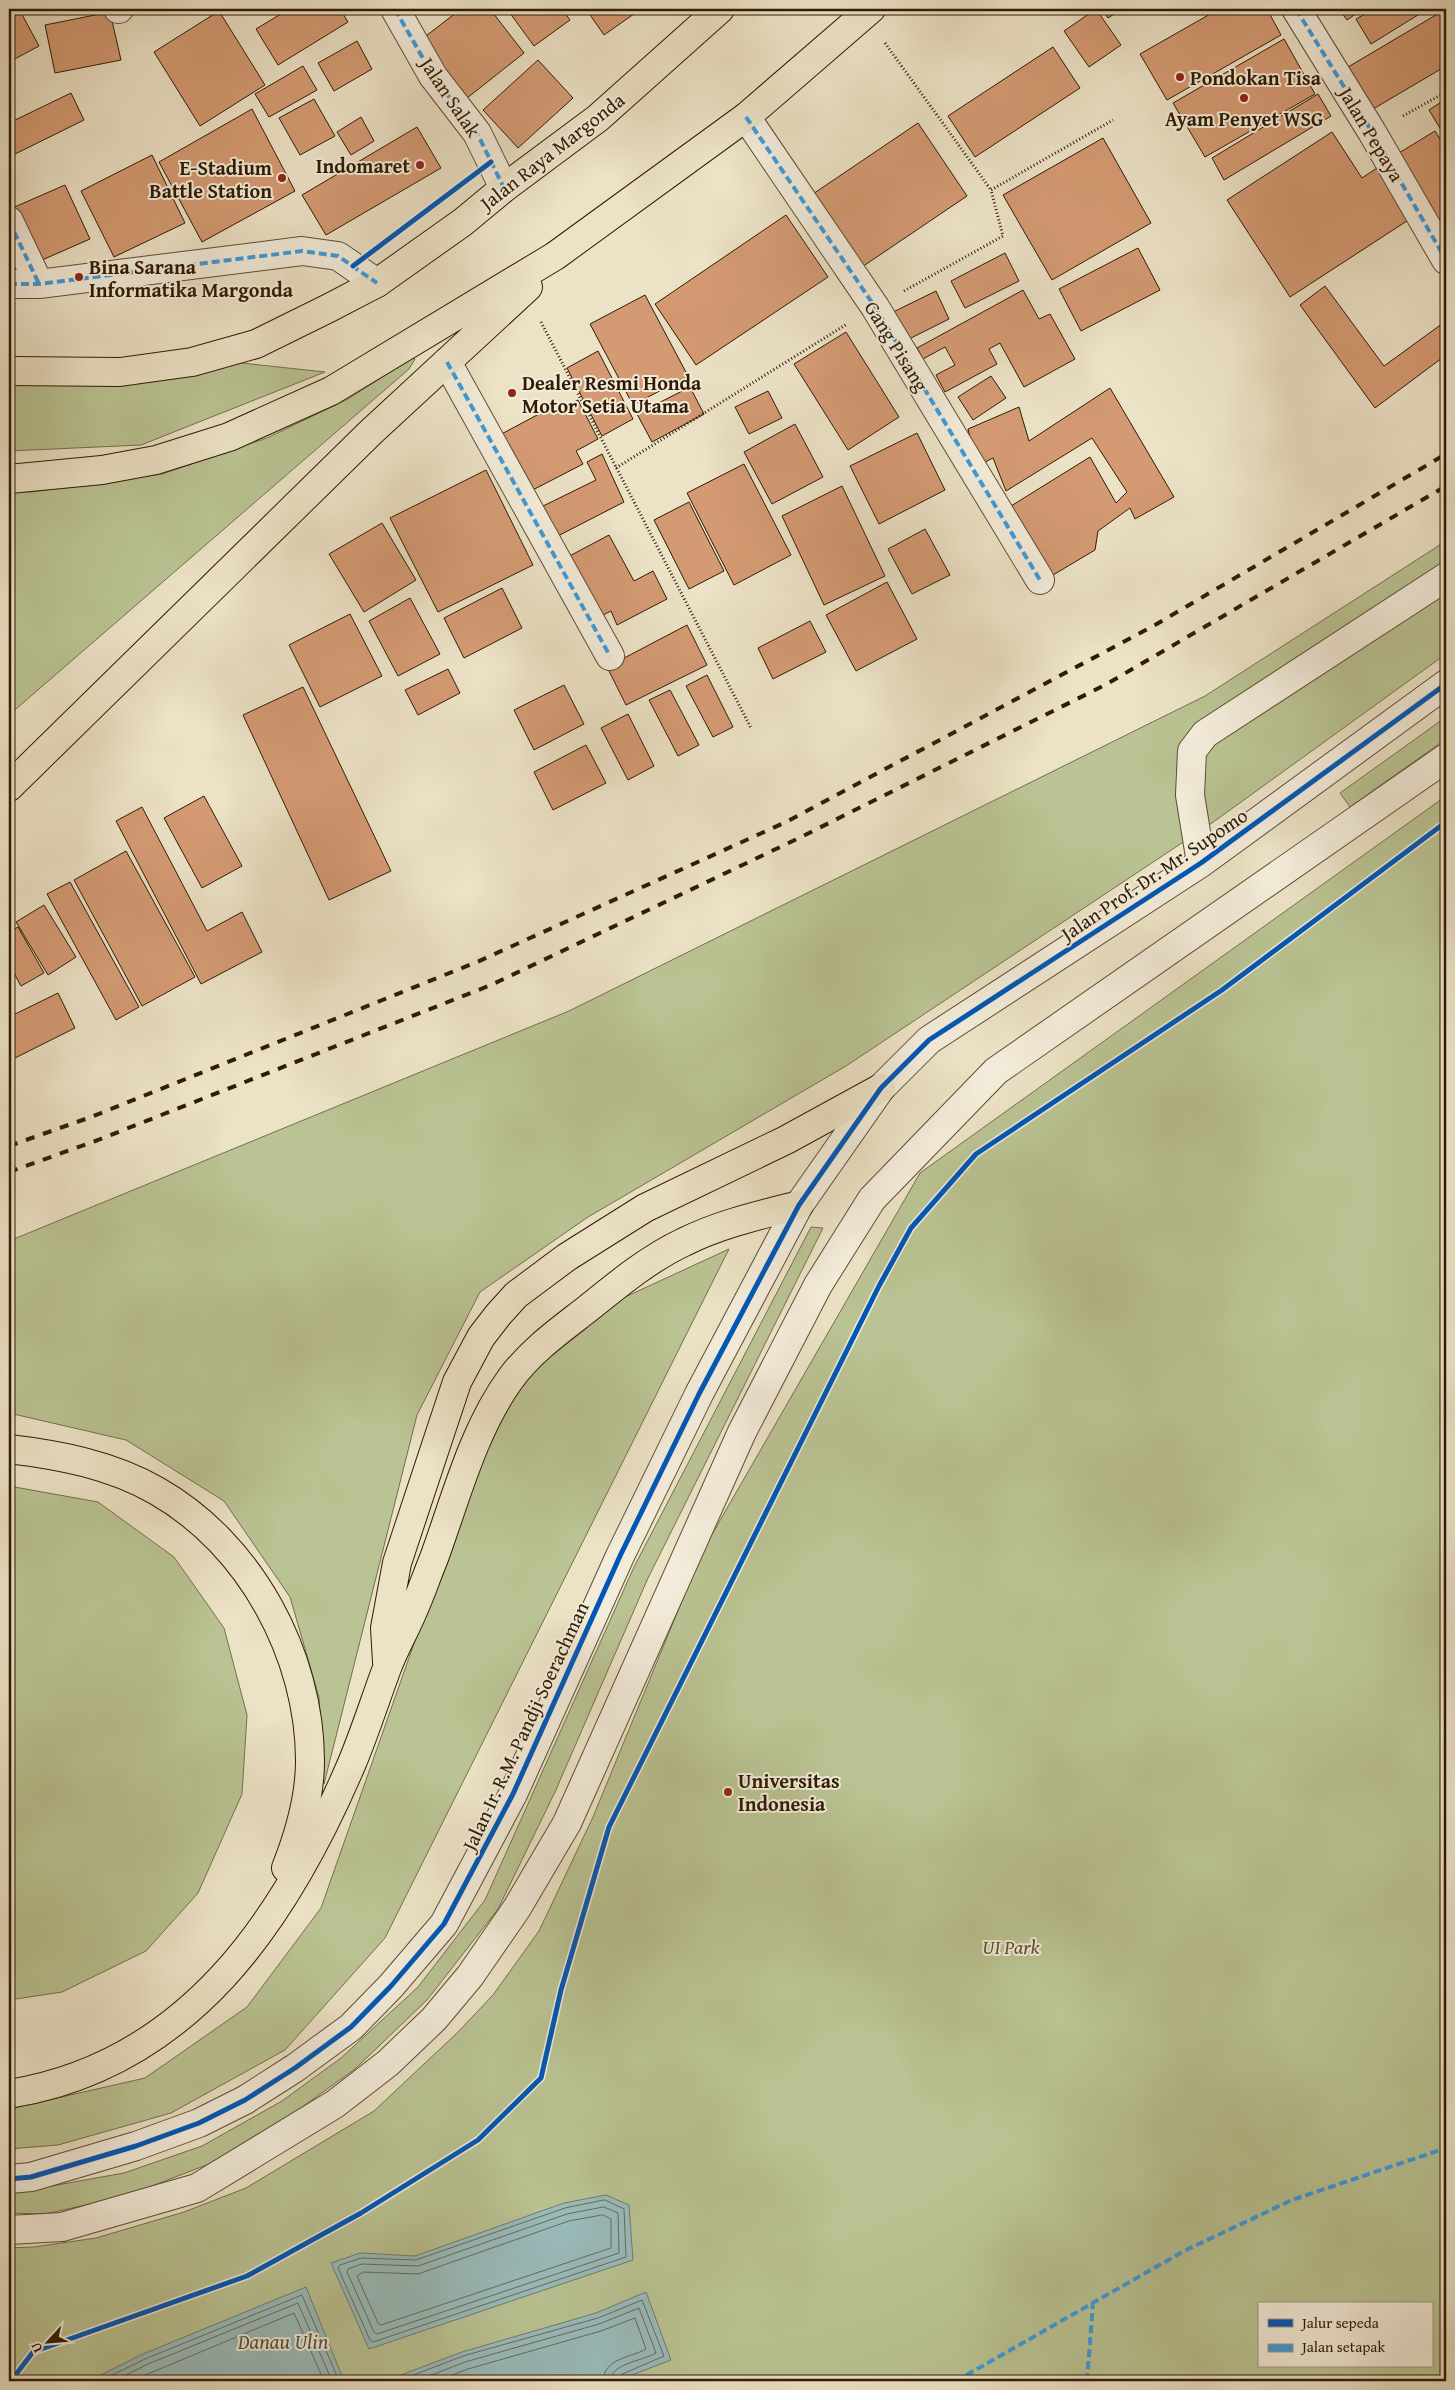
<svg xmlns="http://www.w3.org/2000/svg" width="1455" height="2390" viewBox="0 0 1455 2390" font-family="'Gentium Book Plus',serif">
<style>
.green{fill:#bac393;stroke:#746f4c;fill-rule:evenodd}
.water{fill:#9abcbc;stroke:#6f7c72}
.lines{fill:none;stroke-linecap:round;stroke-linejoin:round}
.shore{stroke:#646c60;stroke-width:1}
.building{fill:#d49a73;stroke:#2f1b04}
.minor-casing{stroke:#5e4d34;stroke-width:30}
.primary-casing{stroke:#2f1b04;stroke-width:30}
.path{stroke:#2f1b04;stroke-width:3;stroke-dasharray:1 2.5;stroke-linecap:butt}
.minor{stroke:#f3ecda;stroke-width:28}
.primary{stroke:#ece2c6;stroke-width:28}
.rail{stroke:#2f1b04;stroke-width:4;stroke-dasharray:9 9;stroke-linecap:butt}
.quiet{stroke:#3d9bdd;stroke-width:4;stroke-dasharray:8 4;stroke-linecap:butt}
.cycleway-casing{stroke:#f3ecda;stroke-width:8}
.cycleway{stroke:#0057b8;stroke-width:5}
.poi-dot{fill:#8f2418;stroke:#f3ecda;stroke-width:2}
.labels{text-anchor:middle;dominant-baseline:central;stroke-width:4;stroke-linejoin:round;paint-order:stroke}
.poi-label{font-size:20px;font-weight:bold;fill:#2f1b04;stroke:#f3ecda;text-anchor:start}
.street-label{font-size:20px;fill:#2f1b04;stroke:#f3ecda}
.park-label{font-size:20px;font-style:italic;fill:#594d2f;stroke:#f3ecda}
.water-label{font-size:21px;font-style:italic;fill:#545344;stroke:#f3ecda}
</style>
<rect width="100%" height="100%" fill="#ece2c6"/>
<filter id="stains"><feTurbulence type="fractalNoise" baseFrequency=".004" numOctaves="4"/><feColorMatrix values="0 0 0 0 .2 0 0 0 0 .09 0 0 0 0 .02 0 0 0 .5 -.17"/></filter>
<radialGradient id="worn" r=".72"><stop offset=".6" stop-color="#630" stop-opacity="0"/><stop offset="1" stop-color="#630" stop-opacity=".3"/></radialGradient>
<path class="green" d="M413 357 415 359 409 369 9 715V491L32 492 162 474 267 438 348 399Z
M223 361 325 372 141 445 9 451V386Z
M1446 541V654L1212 823 846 1066 588 1217 480 1292 417 1415 324 1784 319 1697 290 1597 224 1501 126 1440 9 1413V1241L569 1011 1205 696Z
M1446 717V739L1350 807 1340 793Z
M1446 796V2381H9V2248L34 2247 96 2238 184 2212 246 2188 374 2111 457 2033 493 1995 539 1931 593 1817 703 1550 920 1173ZM1259 2304H1431V2366H1259Z
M811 1227 823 1228 648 1578 555 1792 498 1909 427 2000 355 2069 291 2115 209 2164 126 2196 45 2214 9 2213V2191L46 2187 124 2173 202 2146 282 2101 341 2058 418 1987 485 1900 634 1567Z
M729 1249 385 1938 285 2050 171 2113 58 2145 9 2149V2109L145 2078 247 2007 321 1908 475 1470 507 1390 597 1310Z
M9 1486 98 1502 174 1557 224 1628 247 1715 242 1794 198 1893 146 1951 62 1992 9 2000Z"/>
<path class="water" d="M606 2195 629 2205 633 2260 369 2349 331 2263 360 2253 415 2256 564 2203Z
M306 2287 344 2381H89L143 2354Z
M646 2292 671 2360 616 2381H385L462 2352 596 2313Z"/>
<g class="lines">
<path class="shore" d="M605 2200 624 2209 626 2257 373 2342 370 2340 338 2268 340 2265 361 2258 416 2260 565 2208Z
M604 2207 618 2213 619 2253 377 2334 374 2332 347 2272 348 2269 362 2264 418 2266 567 2214Z
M603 2215 611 2219V2248L381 2325 378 2323 357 2276 363 2272 418 2274 569 2221Z
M100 2381 145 2359 302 2295 339 2381
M114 2381 148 2364 298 2303 332 2381
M131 2381 294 2313 324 2381
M398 2381 463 2356 598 2318 642 2300 664 2356 620 2375 617 2381
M416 2381 465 2362 599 2324 639 2308 656 2353C643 2361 611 2363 610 2381
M437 2381 468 2369 601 2331 635 2318 646 2349C630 2358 604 2358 603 2381"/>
</g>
<path class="building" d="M9 9H19L39 46 9 62Z
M289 9H340L348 22 278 65 256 29Z
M461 9H490L524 53 467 98 422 39Z
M507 9H562L570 20 534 46Z
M586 9H641L604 35Z
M1096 9 1121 45 1089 67 1064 31Z
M1102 9H1122L1108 18Z
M1219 9H1267L1281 35 1167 100 1140 54Z
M1339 9H1363L1347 20Z
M1374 9H1426V10L1371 44 1356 19Z
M1446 9V66L1368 112 1343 70Z
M219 11 265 85 200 126 154 52Z
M110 12 121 60 55 73 45 25Z
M1284 39 1315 94 1205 157 1173 103Z
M357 41 372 69 334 91 318 63Z
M1053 47 1080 88 975 157 948 116Z
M538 60 573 98 518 148 483 110Z
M303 66 317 90 269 117 255 94Z
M71 93 84 120 9 157V123Z
M1318 94 1331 116 1224 180 1212 158Z
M314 99 335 136 300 155 279 118Z
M1446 99V138L1429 110Z
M252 109 295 191 202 242 159 162Z
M361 117 374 141 351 155 337 132Z
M918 123 967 196 856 271 807 198Z
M417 127 441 168 326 235 302 195Z
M1435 131 1446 149V241L1394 156Z
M1332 132 1362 178 1377 168 1410 219 1290 297 1227 200Z
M1103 138 1151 223 1052 280 1003 195Z
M152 155 185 223 114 257 81 191Z
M65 185 90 239 33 264 10 209Z
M786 215 828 277 696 365 655 304Z
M1138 248 1160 290 1081 331 1059 289Z
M1005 253 1019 281 965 308 951 281Z
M1325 286 1384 366 1446 321V355L1375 408 1300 305Z
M1023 290 1039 319 1050 314 1075 359 1024 387 1000 343 989 349 997 364 945 392 936 375 955 365 945 347 923 359 917 348Z
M936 291 949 319 901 343 887 315Z
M645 295 688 376 633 405 590 324Z
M846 332 899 417 848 450 794 364Z
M598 351 633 419 602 436 567 368Z
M991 376 1006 398 973 420 958 397Z
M690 387 704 414 652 442 637 414Z
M1110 388 1174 497 1135 519 1130 508 1098 531 1095 550 1053 575 1011 506 1090 457 1116 503 1127 492 1092 438 1006 491 993 458 977 466 968 429 1019 407 1029 441Z
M768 391 782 418 749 434 735 407Z
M578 400 598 439 576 451 583 464 523 495 494 438 552 407 554 413Z
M795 424 823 477 772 504 744 452Z
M917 433 945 490 879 524 850 466Z
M602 454 624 502 550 540 535 510 596 480 587 462Z
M744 464 791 555 734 585 687 493Z
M486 470 533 565 438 612 390 518Z
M842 486 885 576 824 605 782 516Z
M689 502 724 571 689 589 654 520Z
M382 523 416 580 364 612 329 554Z
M925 529 950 575 912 594 888 549Z
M609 535 634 581 653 571 667 599 617 625 611 611 595 619 562 560Z
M887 582 917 639 856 671 826 615Z
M502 588 522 628 464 658 444 618Z
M410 598 440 654 398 676 369 621Z
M350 614 382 676 320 707 289 645Z
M810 621 826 652 773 679 758 648Z
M687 625 707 665 626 705 607 667Z
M448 669 460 693 418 715 405 690Z
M707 675 733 727 713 737 686 686Z
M564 685 584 724 534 750 514 710Z
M303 687 391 871 329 900 243 715Z
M670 690 699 745 678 756 649 700Z
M628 714 654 766 628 780 601 728Z
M586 745 606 783 553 810 534 772Z
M204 796 242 866 202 888 164 818Z
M142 807 207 931 242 912 262 952 201 984 116 821Z
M126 851 195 977 142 1006 74 880Z
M70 882 139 1007 116 1020 47 894Z
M44 905 76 957 48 975 16 922Z
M18 927 44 973 21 986 9 964V932Z
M58 993 75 1028 9 1061V1017Z"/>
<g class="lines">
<g class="minor-casing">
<path id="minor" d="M118 9H119
M395 9 433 76 477 133 504 188
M1296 9 1372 132 1446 260
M746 117 875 307 1040 580
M9 221 39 284
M9 284H39L302 251 338 256 377 283
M447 362 610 656
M1201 863 1190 795 1192 751 1205 734 1446 577
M9 2179 31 2177 136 2146 199 2123 245 2100 295 2068 351 2027 391 1986 444 1924 513 1794 620 1556 699 1394 799 1205 881 1088 929 1040 1201 863 1446 684
M9 2230 62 2227 197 2188 335 2104 388 2063 434 2019 470 1976 517 1908 567 1823 742 1432 818 1285 872 1199 996 1071 1446 758"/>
</g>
<g class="primary-casing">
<path id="primary" d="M9 371 120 372 192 362 256 344 329 308 377 283 463 222 504 188 598 118 720 9
M9 479 102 470 156 460 229 437 331 391 555 256 746 117 871 9
M9 787 371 432 528 287
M9 1449C60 1455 112 1465 157 1491 250 1544 310 1655 310 1761 310 1798 299 1835 286 1868
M387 1662 385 1628 397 1563 457 1382 481 1337 498 1315 516 1295 567 1257 645 1208 786 1140 881 1088
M9 2094C189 2065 285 1920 352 1763 365 1732 375 1700 387 1668 394 1649 405 1630 413 1611 421 1593 427 1575 434 1558 456 1498 473 1430 511 1378 532 1350 559 1331 586 1310 617 1285 648 1259 684 1242 720 1224 760 1215 799 1205"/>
</g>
<path class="path" d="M885 43 991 190
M1403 116 1446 92
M904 291 1003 236 991 190 1113 120
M541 322 751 728
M616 468 847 324"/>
<use href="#minor" class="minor"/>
<use href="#primary" class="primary"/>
<path class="rail" d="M9 1146 91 1117 477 962 786 822 1155 625 1446 454
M9 1172 98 1140 491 985 799 838 1105 685 1446 486"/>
<path class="quiet" d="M118 9H119
M395 9 433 76 477 133 504 188
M1296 9 1372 132 1446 260
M746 117 875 307 1040 580
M9 221 39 284
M9 284H39L302 251 338 256 377 283
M447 362 610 656
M956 2381 1184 2251 1292 2200 1446 2148
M1087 2381 1093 2303"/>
<g class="cycleway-casing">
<path id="cycleway" d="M353 266 491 162
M9 2179 31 2177 136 2146 199 2123 245 2100 295 2068 351 2027 391 1986 444 1924 513 1794 620 1556 699 1394 799 1205 881 1088 929 1040 1201 863 1446 684
M9 2377 17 2373 33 2352 247 2276 361 2213 478 2140 541 2078 561 1990 609 1827 879 1286 911 1228 976 1154 1222 990 1446 822"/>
</g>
<use href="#cycleway" class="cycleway"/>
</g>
<g class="poi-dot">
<circle cx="1180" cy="77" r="5"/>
<circle cx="1244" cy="98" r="5"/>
<circle cx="420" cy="165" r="5"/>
<circle cx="282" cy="178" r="5"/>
<circle cx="79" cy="277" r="5"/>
<circle cx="512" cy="393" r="5"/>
<circle cx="728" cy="1792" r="5"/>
</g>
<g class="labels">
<g class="poi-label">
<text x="1190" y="77">Pondokan Tisa</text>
<text x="1244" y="118" text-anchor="middle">Ayam Penyet WSG</text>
<text x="410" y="165" text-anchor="end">Indomaret</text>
<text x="272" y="167" text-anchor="end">E-Stadium<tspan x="272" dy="23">Battle Station</tspan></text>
<text x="89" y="266">Bina Sarana<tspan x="89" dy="23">Informatika Margonda</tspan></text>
<text x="522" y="382">Dealer Resmi Honda<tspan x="522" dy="23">Motor Setia Utama</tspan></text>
<text x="738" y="1780">Universitas<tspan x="738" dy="23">Indonesia</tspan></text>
</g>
<g class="street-label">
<text transform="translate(451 97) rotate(56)">Jalan Salak</text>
<text transform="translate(1372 134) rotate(59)">Jalan Pepaya</text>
<text transform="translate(552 151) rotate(-38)">Jalan Raya Margonda</text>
<text transform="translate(897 346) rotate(58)">Gang Pisang</text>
<text transform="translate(1154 874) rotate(-34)">Jalan Prof. Dr. Mr. Supomo</text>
<text transform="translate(525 1726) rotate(-65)">Jalan Ir. R.M. Pandji Soerachman</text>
</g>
<g class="park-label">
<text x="1011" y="1946">UI Park</text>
</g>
<g class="water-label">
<text x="283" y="2341">Danau Ulin</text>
</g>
</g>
<rect width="1455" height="2390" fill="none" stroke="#ece2c6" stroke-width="30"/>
<rect x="10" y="10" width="1435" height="2370" fill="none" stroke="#2f1b04" stroke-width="2.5"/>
<rect x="15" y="15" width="1425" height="2360" fill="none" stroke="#2f1b04"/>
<rect x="1258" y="2302" width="175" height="65" fill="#f3ecda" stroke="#a59884"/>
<rect x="1268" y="2319" width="25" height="8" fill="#0057b8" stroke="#a59884"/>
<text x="1302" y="2328" font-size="15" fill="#2f1b04">Jalur sepeda</text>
<rect x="1268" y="2344" width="25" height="8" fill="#3d9bdd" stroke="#a59884"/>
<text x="1302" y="2352" font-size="15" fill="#2f1b04">Jalan setapak</text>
<g transform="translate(48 2342) rotate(244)" stroke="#f3ecda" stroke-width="4" paint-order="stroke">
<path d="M0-4L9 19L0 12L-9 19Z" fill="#2f1b04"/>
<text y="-8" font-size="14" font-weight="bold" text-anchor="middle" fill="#2f1b04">U</text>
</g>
<rect width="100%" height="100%" filter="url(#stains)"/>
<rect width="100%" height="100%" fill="url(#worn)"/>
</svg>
